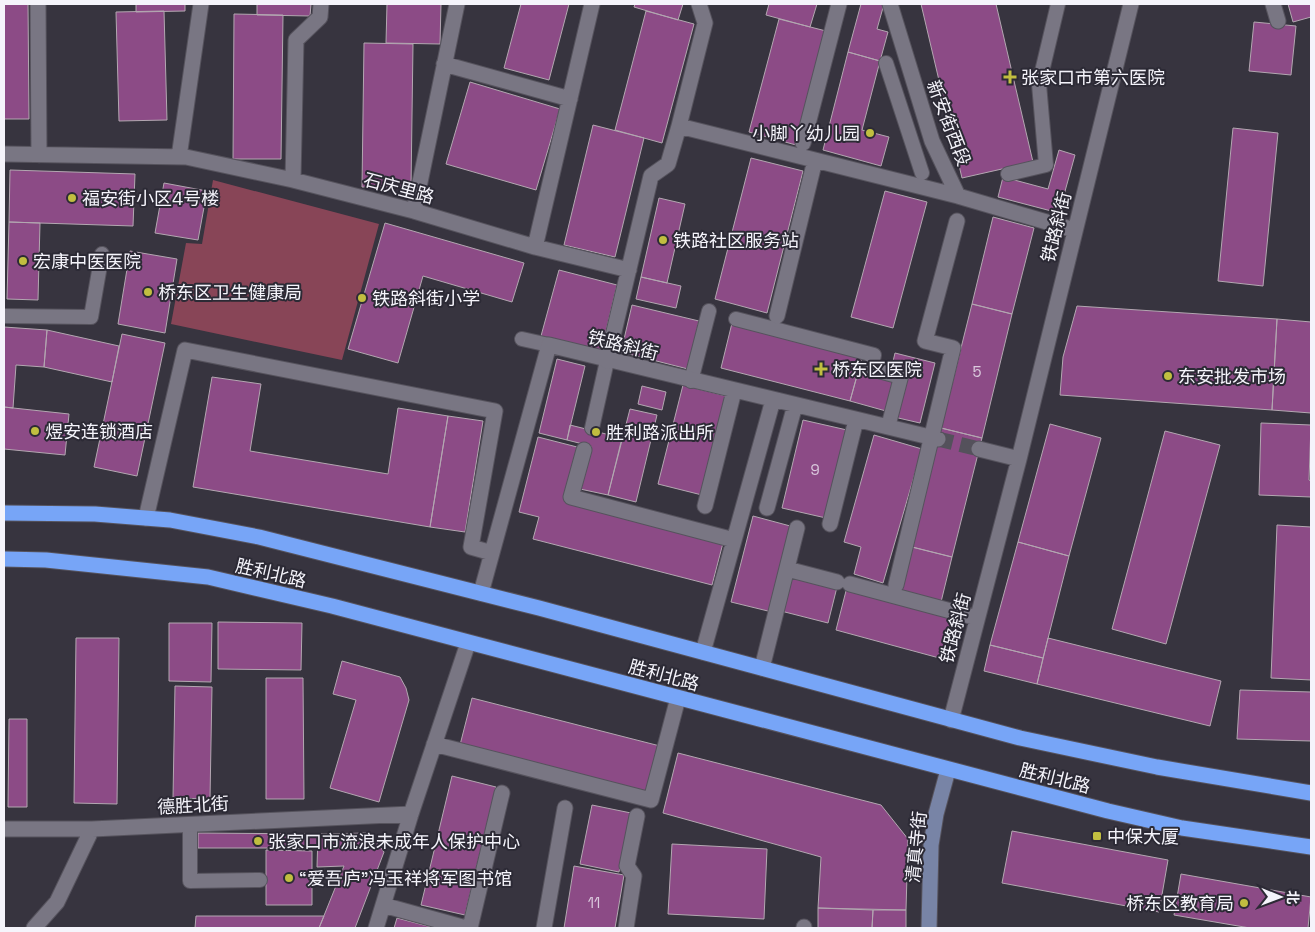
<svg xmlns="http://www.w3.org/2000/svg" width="1315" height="932" viewBox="0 0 1315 932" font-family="'Space Grotesk','Noto Sans SC',sans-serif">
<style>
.green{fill:#884557}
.building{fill:#8c4b86;stroke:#b3a7b1}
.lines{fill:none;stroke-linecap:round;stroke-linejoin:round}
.street-tunnel{stroke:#54515b;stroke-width:15;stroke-dasharray:15 8;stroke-linecap:butt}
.lane-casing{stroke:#56535d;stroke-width:16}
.street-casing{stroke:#56535d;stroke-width:17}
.secondary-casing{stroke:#56535d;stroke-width:17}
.highway-casing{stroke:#56535d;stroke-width:17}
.lane{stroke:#797683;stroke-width:14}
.street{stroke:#797683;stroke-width:15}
.secondary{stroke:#7884a6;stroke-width:15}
.highway{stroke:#77a5f7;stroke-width:15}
.poi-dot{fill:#c1be40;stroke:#2c2a35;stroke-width:2}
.labels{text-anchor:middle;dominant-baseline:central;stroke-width:4;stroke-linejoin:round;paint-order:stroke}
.number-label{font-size:15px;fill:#dbcade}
.poi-label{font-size:18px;fill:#f5f4fb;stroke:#2c2a35;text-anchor:start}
.street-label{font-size:18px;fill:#f5f4fb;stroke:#2c2a35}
</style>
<rect width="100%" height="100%" fill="#37343f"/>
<path class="green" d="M213 180 379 224 342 360 171 324 186 243 202 244Z"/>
<path class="building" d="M4 4H28L29 119H4Z
M136 4H185V11L136 12Z
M257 4H311L310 16 257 15Z
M387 4H441L440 44 386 43Z
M521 4H569L549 80 504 68Z
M635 4H683L678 20 634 7Z
M769 4H817L810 27 766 15Z
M861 4H884L877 29 888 32 880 61 848 52Z
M921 4H996L1033 162 962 178Z
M1288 4H1311V17L1293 22Z
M164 11 167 120 119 121 116 12Z
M646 11 694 24 662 143 615 130Z
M234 14 283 15 281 159H233Z
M779 19 826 31 796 145 749 132Z
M1254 22 1296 26 1291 75 1249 71Z
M364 43 413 44 411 187H362Z
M848 52 880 61 862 130 889 137 881 166 823 150Z
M470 82 560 109 536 190 446 164Z
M593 125 644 138 615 257 564 245Z
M1233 128 1278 133 1263 286 1218 281Z
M1059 150 1075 155 1059 213 998 197 1003 177 1048 189Z
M751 158 803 171 767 313 715 299Z
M10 170 135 174 133 226 9 222Z
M164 183 207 191 198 240 155 233Z
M885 191 927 202 893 328 851 317Z
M659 198 685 204 667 283 641 277Z
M993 217 1034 228 1012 314 972 304Z
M9 222 40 223 38 300 7 299Z
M385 223 524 263 512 302 423 276 398 363 348 349Z
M130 251 177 259 165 333 118 324Z
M559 270 617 285 601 352 541 336Z
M641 277 681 286 676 308 636 299Z
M972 304 1012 314 982 438 941 428Z
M632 305 699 321 688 369 621 352Z
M1077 306 1277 319 1272 410 1060 395 1063 357Z
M1277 319 1311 322V413L1272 410Z
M732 323 862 357 850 401 721 368Z
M4 327 47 330 44 367 16 365 13 408 4 407Z
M47 330 119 346 112 382 44 367Z
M122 334 165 343 137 476 94 467Z
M895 353 935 363 920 423 894 417 905 373 891 370Z
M557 359 585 366 567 440 539 433Z
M859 369 895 378 886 411 850 401Z
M212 377 261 384 250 451 388 474 398 408 448 416 430 527 193 487Z
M683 385 726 396 702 495 658 484Z
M642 386 666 392 662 410 638 404Z
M4 407 69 414 65 455 4 449Z
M630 409 657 415 636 502 608 495Z
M448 416 483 421 465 532 430 527Z
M803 420 847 430 826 518 782 508Z
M1261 423 1311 425 1309 480 1311 481V497L1259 495Z
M1050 424 1101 438 1069 556 1018 542Z
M570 425 622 438 608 495 580 489 591 446 567 440Z
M941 428 982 438 952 557 912 547Z
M1165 431 1220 445 1166 644 1112 629Z
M874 435 922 449 883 583 854 574 861 547 844 542Z
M538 437 581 448 567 502 723 543 712 585 533 539 539 517 519 512Z
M753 516 794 527 772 612 731 602Z
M1277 525 1311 527V680L1271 678Z
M1018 542 1069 556 1043 658 990 645Z
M912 547 952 557 941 602 900 592Z
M790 575 837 587 828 623 781 611Z
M847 587 955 615 943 659 836 630Z
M218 622 302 623 301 670 218 669Z
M169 623H212L211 682 169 681Z
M76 638H119L117 804 74 803Z
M1048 638 1221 681 1210 726 1037 684Z
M990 645 1043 658 1037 684 984 671Z
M342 661 400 677 406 688 409 700 379 802 330 788 356 700 333 694Z
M266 678H303L304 799H266Z
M175 686 212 687 210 799 173 798Z
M1240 690 1311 692V741L1237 739Z
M472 698 660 746 648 793 460 745Z
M9 719H27V807H8Z
M678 753 881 805 908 839 906 910 818 908 821 857 663 813Z
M452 776 496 787 465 915 421 905Z
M592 805 631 813 619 872 580 864Z
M1012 831 1168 860 1159 912 1002 883Z
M198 833 318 834V848H198Z
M369 833 384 852 355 928H319L344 866 317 867 318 834Z
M672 844 767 849 764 919 668 914Z
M266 850 312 851V905H266Z
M574 866 624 875 615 928H564Z
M1181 874 1311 897 1308 928H1250L1174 915Z
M818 908 873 910 872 928H818Z
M873 910H906V928H872Z
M196 916H324L319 928H195Z
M397 918 435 928H394Z"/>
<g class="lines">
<path class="street-tunnel" d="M938 439 979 449"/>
<g class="lane-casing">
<path id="lane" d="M886 63 922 173
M1008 174 1046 165 1039 84 1058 4
M4 316 91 317 102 254
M736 319 874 355 871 369 901 377 888 427
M522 339 549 345
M691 381 709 311
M592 428 607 361
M190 824V881L260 880"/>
</g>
<g class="street-casing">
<path id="street" d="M38 4 39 155
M890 4 932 141 958 196 1074 230
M1273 4 1278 21
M444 64 570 99
M679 126 958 196
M803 143 839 4
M4 154 186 157 293 180 414 211 535 247 592 4
M179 157 201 4
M293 180 296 40 320 17 321 4
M414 211 457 4
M535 247 629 270
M777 316 815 160
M607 361 651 176 668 164 679 126 705 23 699 4
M979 449 1019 459
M584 450 571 497 734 540
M705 506 734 391
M767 508 795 405
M146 518 185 350 495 411 471 547 492 553
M830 524 856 420
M787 569 837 582
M850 584 977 618
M896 585 953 348 925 341 957 221
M481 593 549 345 938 439
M703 652 773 400
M762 668 797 528
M951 720 1019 459 1131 4
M434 744 651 800 678 698
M4 829H92
M383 905 466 928
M34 928 57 902 92 829 411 814
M376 928 411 814 468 643
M470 928 502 793
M544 928 565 808
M626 928 634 876 627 866 637 816
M804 928V927"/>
</g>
<g class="secondary-casing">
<path id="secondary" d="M929 928 931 845 936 814 948 770"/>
</g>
<g class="highway-casing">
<path id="highway" d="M4 513 95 514 170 520 259 537 539 608 1020 738 1157 767 1311 793
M4 559 46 560 208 577 332 606 1108 811 1182 828 1311 847"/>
</g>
<use href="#lane" class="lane"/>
<use href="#street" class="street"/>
<use href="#secondary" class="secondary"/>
<use href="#highway" class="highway"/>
</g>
<g class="poi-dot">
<path d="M1007.5 69.5h5v5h5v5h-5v5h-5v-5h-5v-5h5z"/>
<circle cx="870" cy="133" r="5"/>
<circle cx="72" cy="198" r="5"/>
<circle cx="663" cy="240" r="5"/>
<circle cx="23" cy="261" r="5"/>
<circle cx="148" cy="292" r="5"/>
<circle cx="362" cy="298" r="5"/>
<path d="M818.5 361.5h5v5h5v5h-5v5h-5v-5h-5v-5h5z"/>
<circle cx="1168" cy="376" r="5"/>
<circle cx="35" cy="431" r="5"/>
<circle cx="596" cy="432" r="5"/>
<rect x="1092" y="831" width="10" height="10" rx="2.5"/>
<circle cx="258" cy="841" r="5"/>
<circle cx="289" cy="878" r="5"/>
<circle cx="1244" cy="903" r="5"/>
</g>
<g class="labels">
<g class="number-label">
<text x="977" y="371">5</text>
<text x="815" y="469">9</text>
<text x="594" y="902">11</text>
</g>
<g class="poi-label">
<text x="1021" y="77">张家口市第六医院</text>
<text x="860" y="133" text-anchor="end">小脚丫幼儿园</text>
<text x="82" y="198">福安街小区4号楼</text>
<text x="673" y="240">铁路社区服务站</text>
<text x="33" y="261">宏康中医医院</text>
<text x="158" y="292">桥东区卫生健康局</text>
<text x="372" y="298">铁路斜街小学</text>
<text x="832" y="369">桥东区医院</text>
<text x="1178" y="376">东安批发市场</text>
<text x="45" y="431">煜安连锁酒店</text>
<text x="606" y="432">胜利路派出所</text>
<text x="1107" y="836">中保大厦</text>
<text x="268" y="841">张家口市流浪未成年人保护中心</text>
<text x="299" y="878">“爱吾庐”冯玉祥将军图书馆</text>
<text x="1234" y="903" text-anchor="end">桥东区教育局</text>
</g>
<g class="street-label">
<text transform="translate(949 123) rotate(69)">新安街西段</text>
<text transform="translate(399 188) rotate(15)">石庆里路</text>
<text transform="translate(1056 227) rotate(-76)">铁路斜街</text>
<text transform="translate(623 345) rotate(14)">铁路斜街</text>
<text transform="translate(271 573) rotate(13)">胜利北路</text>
<text transform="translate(955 628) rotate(-75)">铁路斜街</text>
<text transform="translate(664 675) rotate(15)">胜利北路</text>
<text transform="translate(1055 778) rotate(14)">胜利北路</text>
<text transform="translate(193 805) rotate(-3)">德胜北街</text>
<text transform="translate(916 847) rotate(-84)">清真寺街</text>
</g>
</g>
<rect width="1315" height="932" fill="none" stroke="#f5f4fb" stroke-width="10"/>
<g transform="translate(1280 897) rotate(91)" stroke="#2c2a35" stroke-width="4" paint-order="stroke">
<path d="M0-4L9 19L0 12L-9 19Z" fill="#f5f4fb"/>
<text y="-8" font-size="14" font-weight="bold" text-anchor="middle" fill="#f5f4fb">北</text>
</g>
</svg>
